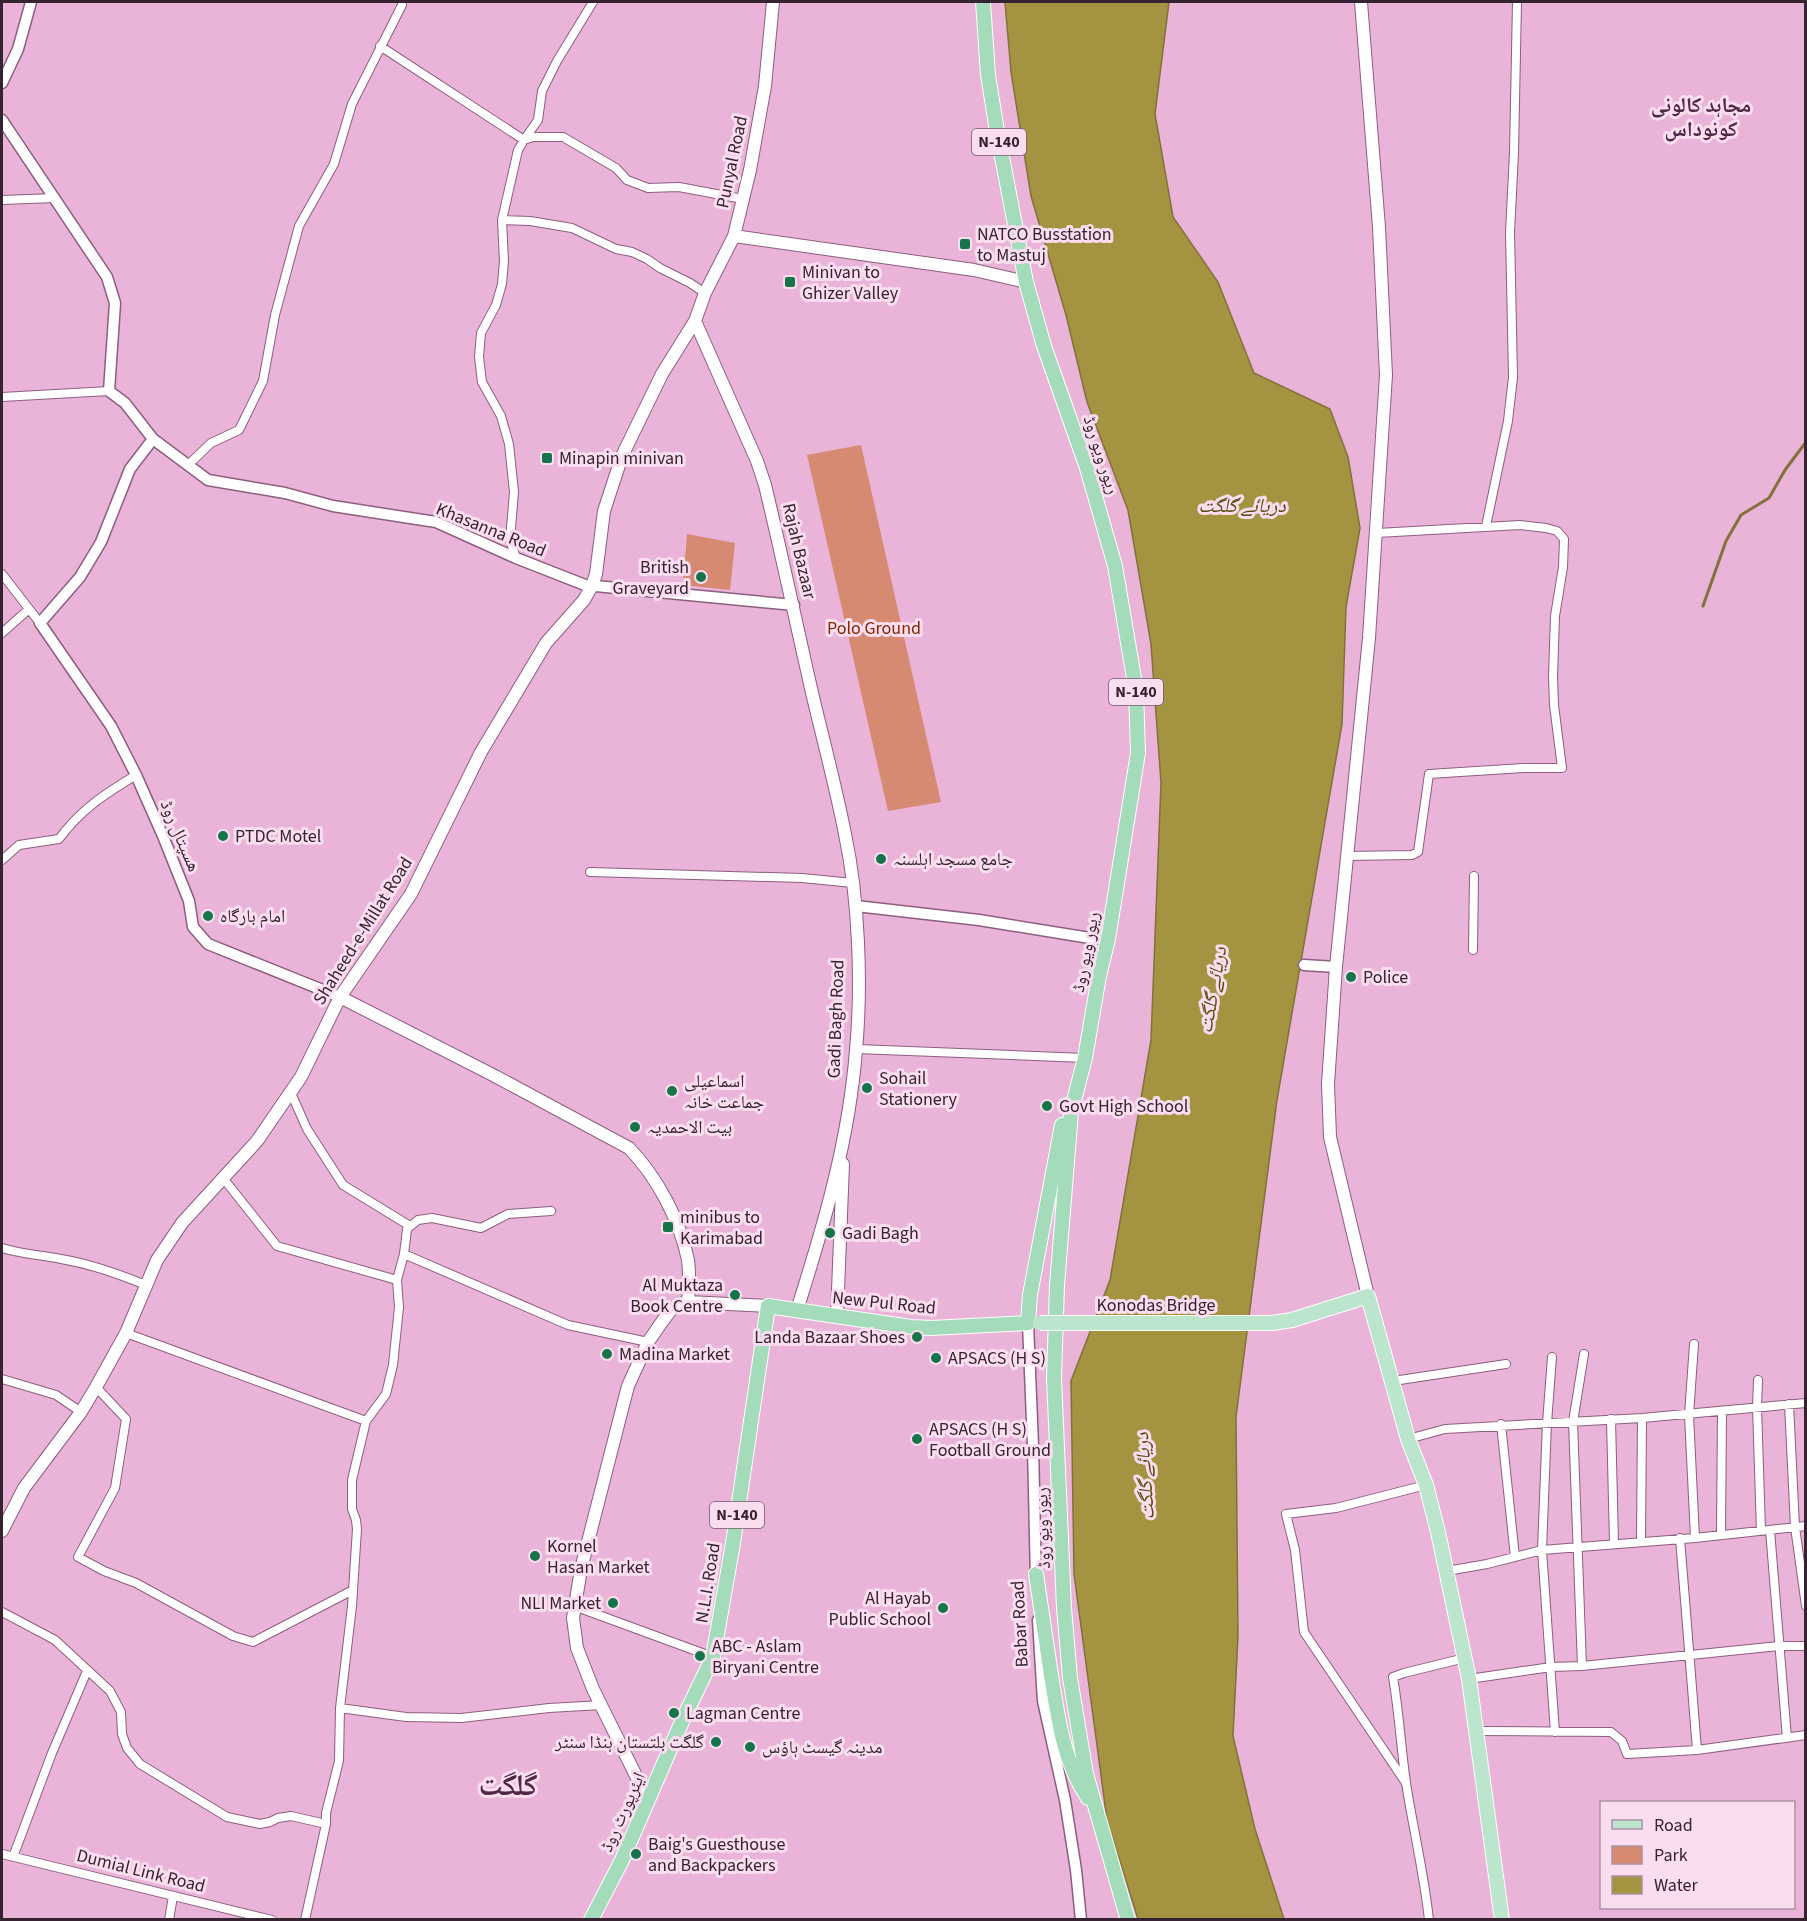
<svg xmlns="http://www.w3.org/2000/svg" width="1807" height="1921" viewBox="0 0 1807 1921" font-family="'Source Sans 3','Noto Naskh Arabic',sans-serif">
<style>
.green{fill:#d78a72}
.water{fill:#a49341;stroke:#83713c;stroke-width:1.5}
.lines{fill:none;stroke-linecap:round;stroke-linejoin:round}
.stream{stroke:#83713c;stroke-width:3}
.minor-casing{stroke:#8d5e7f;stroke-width:10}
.tertiary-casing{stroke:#8d5e7f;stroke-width:13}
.secondary-casing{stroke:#8d5e7f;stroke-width:14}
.primary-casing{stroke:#fff;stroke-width:16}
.trunk-casing{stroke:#fff;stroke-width:16}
.minor{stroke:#fff;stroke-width:8}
.tertiary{stroke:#fff;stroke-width:10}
.secondary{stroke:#fff;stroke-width:12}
.primary{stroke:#bbe5cc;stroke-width:14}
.trunk{stroke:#a4dcbb;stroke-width:14}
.primary-bridge-casing{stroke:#fff;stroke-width:16;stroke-linecap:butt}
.primary-bridge{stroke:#bbe5cc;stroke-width:14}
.poi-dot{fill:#15744a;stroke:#fadef0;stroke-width:2}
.labels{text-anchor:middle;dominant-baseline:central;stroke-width:6;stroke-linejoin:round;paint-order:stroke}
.shield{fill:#fadef0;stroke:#715b6a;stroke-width:1.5}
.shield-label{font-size:16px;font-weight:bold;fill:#362331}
.street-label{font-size:18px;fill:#362331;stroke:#fadef0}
.poi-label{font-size:18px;fill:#362331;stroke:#fadef0;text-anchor:start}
.park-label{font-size:18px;fill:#852700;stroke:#fadef0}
.water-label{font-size:20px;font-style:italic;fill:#574b09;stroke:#fadef0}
.quarter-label{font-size:21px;font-weight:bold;fill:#512745;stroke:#fadef0}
.town-label{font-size:30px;font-weight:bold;fill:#512745;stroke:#fadef0}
</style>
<rect width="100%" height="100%" fill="#e9b4d8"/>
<path class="green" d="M861 445 941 802 888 811 807 455Z
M687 534 735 543 730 590 683 585Z"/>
<path class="water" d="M1005 2H1169L1155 114 1173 217 1218 282 1254 373 1330 409 1348 457 1360 528 1346 607 1342 724 1277 1100 1236 1417 1238 1636 1233 1736 1255 1829 1284 1919H1138L1107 1820 1074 1574 1071 1381 1110 1280 1151 1040 1161 783 1151 644 1128 510 1087 402 1066 315 1031 196 1011 72Z"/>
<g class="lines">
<path class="stream" d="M1703 606 1726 541 1741 515 1769 498 1785 470 1806 442"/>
<g class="minor-casing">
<path id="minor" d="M380 46 524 140 538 120 542 91 557 61 593 2
M2 200 55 198
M502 220 530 221 572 228 616 249 632 252 647 259 660 268 690 283 705 293
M2 397 109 391
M188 465 211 443 239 430 263 381 275 315 299 226 334 164 352 104 402 5
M1486 526 1508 421 1513 377 1510 232 1514 153 1517 2
M516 558 510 540 514 492 509 444 501 416 482 382 479 357 481 333 496 305 502 284 504 261 502 220 518 150 524 140 533 137H563L616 168 627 180 648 188 679 187 743 199
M2 574 40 623
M2 633 29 609
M1346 856 1412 855 1418 852 1429 774 1523 768H1562L1554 705 1553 677 1555 616 1563 567 1564 539 1557 531 1546 528 1520 525 1377 533
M2 860 19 845 59 839C81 809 105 794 136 775
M590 872 802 878 853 883
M1473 950 1474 876
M857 1049 1085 1058
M291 1093 307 1129 343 1185 410 1226
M223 1178 277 1246 397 1280
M2 1248C21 1254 41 1255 61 1259 91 1264 118 1274 146 1285
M404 1254 568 1325 648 1342
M126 1333 366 1421
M1694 1344 1689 1415 1695 1538
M1552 1357 1547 1423 1542 1550 1555 1732
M2 1379 56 1395 81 1412
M1758 1380 1757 1407 1761 1531
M1393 1381 1506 1364
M96 1387 126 1419 115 1488 78 1557 104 1571 136 1583 233 1636 253 1642 353 1590
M1789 1404 1795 1527 1806 1606
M1611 1419 1614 1544
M1501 1424 1515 1557
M1408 1439 1445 1429 1642 1418 1806 1403
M1770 1530 1787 1738
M1721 1535 1722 1412
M1680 1538 1697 1750
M1641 1542 1642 1418
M1447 1571 1487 1564 1542 1550 1695 1538 1806 1526
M574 1606 713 1657
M2 1612 55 1640 110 1691 121 1712 122 1734 127 1748 140 1764 227 1817 260 1824 270 1822 278 1818 291 1816 326 1824
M1582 1666 1573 1422 1584 1354
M1469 1679 1551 1667 1582 1666 1779 1646H1806
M340 1708 406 1717 461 1718 549 1708 602 1705
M1476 1731 1611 1732 1622 1741 1627 1754 1697 1750 1806 1735
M1406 1783 1304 1632 1295 1550 1286 1514 1336 1508 1426 1485
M2 1854 272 1920
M13 1857 52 1753 87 1671
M169 1920 173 1896
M305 1920 326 1824V1813L339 1761 340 1708 352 1606 357 1529 356 1520 352 1509V1480L366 1421 386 1394 393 1365 399 1307 397 1280 404 1254 407 1229 418 1220 432 1218 481 1228 508 1214 551 1211
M1429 1920C1424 1873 1413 1828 1406 1783 1401 1748 1399 1712 1393 1677L1404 1673 1465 1658"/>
</g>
<g class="tertiary-casing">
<path id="tertiary" d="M2 83 18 49 31 2
M2 120 107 277 115 303 109 391 125 403 153 439 130 469 101 542 80 577 40 623 111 726 136 775 163 836 189 901 193 927 208 944 340 997
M153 439 208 480 285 493 333 506 436 522 516 558 585 585 794 605
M856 906 979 920 1096 939
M1304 965 1336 967
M1028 1323 1033 1446 1036 1580
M1038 1620 1043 1701 1065 1800 1076 1870 1081 1920"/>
</g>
<g class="secondary-casing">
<path id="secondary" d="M1361 2 1379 227 1386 375 1369 638 1336 967 1328 1084 1330 1137 1368 1296
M734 236 974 270 1026 282
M695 321 757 461 765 485C782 556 797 627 813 697 824 743 836 788 845 834 859 900 862 984 856 1050 849 1140 824 1225 797 1310
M340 997 493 1075 629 1148C657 1177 680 1220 688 1260 690 1273 689 1288 688 1302
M837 1316 843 1164
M2 1531 24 1488 81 1412 96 1387 126 1333 157 1260 182 1223 257 1141 301 1077 340 997 411 894 481 752 546 643 584 600 592 586 596 574 604 511 622 456 662 374 695 321 705 293 734 236 750 170 765 86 773 2
M648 1800 593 1689 577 1648 573 1618 581 1569 628 1386 648 1342 664 1319 672 1309 680 1304 688 1302 768 1306"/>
</g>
<g class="primary-casing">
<path id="primary" d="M1272 1323 1292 1320 1368 1296 1408 1439 1426 1485 1438 1532 1469 1679 1502 1920"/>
</g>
<g class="trunk-casing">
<path id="trunk" d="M983 2 988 75 997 131 1026 282 1044 346 1087 468 1115 566 1136 690 1138 753 1108 939 1099 976 1085 1058 1071 1112 1057 1285 1054 1378 1064 1608 1070 1678 1086 1774 1128 1920
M1036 1574C1041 1608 1046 1641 1051 1675 1058 1718 1063 1761 1088 1798
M591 1920 622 1860 684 1717 713 1657 733 1543 768 1306 911 1327 931 1328 1028 1323 1030 1295 1062 1125"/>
</g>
<use href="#minor" class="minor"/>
<use href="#tertiary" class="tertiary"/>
<use href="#secondary" class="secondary"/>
<use href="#primary" class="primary"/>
<use href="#trunk" class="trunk"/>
<g class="primary-bridge-casing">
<path id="primary-bridge" d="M1040 1323H1272"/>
</g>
<use href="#primary-bridge" class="primary-bridge"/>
</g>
<g class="poi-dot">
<rect x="959" y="238" width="12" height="12" rx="3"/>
<rect x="784" y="276" width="12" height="12" rx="3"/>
<rect x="541" y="452" width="12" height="12" rx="3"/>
<circle cx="701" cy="577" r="6"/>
<circle cx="223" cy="836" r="6"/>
<circle cx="881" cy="859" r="6"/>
<circle cx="208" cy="916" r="6"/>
<circle cx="1351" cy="977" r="6"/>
<circle cx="867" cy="1088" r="6"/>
<circle cx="672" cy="1091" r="6"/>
<circle cx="1047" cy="1106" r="6"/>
<circle cx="635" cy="1127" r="6"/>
<rect x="662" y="1221" width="12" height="12" rx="3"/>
<circle cx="830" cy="1233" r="6"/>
<circle cx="735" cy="1295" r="6"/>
<circle cx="917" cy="1337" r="6"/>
<circle cx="607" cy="1354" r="6"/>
<circle cx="936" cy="1358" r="6"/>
<circle cx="917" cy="1439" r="6"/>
<circle cx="535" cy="1556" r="6"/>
<circle cx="613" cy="1603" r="6"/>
<circle cx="943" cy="1608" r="6"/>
<circle cx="700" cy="1656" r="6"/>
<circle cx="674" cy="1713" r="6"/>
<circle cx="716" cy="1742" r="6"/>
<circle cx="750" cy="1747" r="6"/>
<circle cx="636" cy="1854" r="6"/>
</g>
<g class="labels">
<g class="shield">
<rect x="972" y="129" width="54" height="26" rx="4.5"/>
<rect x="1109" y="679" width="54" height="26" rx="4.5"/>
<rect x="710" y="1502" width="54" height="26" rx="4.5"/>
</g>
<g class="shield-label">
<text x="999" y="142">N-140</text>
<text x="1136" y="692">N-140</text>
<text x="737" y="1515">N-140</text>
</g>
<g class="street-label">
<text transform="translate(732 162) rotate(-78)">Punyal Road</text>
<text transform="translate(1101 455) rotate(72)">ریور ویو روڈ</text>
<text transform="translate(491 530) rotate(22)">Khasanna Road</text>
<text transform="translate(799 551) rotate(77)">Rajah Bazaar</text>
<text transform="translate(180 836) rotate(67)">ھسپتال روڈ</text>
<text transform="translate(363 931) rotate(-58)">Shaheed-e-Millat Road</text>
<text transform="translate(1086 952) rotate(-79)">ریور ویو روڈ</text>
<text transform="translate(836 1019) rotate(-88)">Gadi Bagh Road</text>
<text transform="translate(884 1303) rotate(6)">New Pul Road</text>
<text x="1156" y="1305">Konodas Bridge</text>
<text transform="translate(1043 1528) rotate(-92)">ریور ویو روڈ</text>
<text transform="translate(708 1583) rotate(-81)">N.L.I. Road</text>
<text transform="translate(1020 1624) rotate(-93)">Babar Road</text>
<text transform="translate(623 1812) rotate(-66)">ایئرپورٹ روڈ</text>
<text transform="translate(141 1871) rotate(14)">Dumial Link Road</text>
</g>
<g class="poi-label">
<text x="977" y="234">NATCO Busstation<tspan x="977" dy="21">to Mastuj</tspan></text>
<text x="802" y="272">Minivan to<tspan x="802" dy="21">Ghizer Valley</tspan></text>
<text x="559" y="458">Minapin minivan</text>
<text x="689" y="567" text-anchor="end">British<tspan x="689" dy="21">Graveyard</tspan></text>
<text x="235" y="836">PTDC Motel</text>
<text x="893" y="859">جامع مسجد اہلسنہ</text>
<text x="220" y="916">امام بارگاہ</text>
<text x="1363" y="977">Police</text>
<text x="879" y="1078">Sohail<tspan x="879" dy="21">Stationery</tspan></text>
<text x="684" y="1081">اسماعیلی<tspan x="684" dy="21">جماعت خانہ</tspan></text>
<text x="1059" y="1106">Govt High School</text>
<text x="647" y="1127">بیت الاحمدیہ</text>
<text x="680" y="1217">minibus to<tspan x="680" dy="21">Karimabad</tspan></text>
<text x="842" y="1233">Gadi Bagh</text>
<text x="723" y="1285" text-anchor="end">Al Muktaza<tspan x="723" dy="21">Book Centre</tspan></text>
<text x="905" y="1337" text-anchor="end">Landa Bazaar Shoes</text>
<text x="619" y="1354">Madina Market</text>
<text x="948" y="1358">APSACS (H S)</text>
<text x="929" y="1429">APSACS (H S)<tspan x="929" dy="21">Football Ground</tspan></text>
<text x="547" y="1546">Kornel<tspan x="547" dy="21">Hasan Market</tspan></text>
<text x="931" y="1598" text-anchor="end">Al Hayab<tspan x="931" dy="21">Public School</tspan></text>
<text x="601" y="1603" text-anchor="end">NLI Market</text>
<text x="712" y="1646">ABC - Aslam<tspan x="712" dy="21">Biryani Centre</tspan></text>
<text x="686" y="1713">Lagman Centre</text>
<text x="704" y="1742" text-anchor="end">گلگت بلتستان ہنڈا سنٹر</text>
<text x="762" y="1747">مدینہ گیسٹ ہاؤس</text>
<text x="648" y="1844">Baig's Guesthouse<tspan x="648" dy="21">and Backpackers</tspan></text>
</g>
<g class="park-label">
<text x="874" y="628">Polo Ground</text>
</g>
<g class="water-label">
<text x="1242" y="506">دریائے گلگت</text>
<text transform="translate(1213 990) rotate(-80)">دریائے گلگت</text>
<text transform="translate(1145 1476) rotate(-94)">دریائے گلگت</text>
</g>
<g class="quarter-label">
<text x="1701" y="105">مجاہد کالونی<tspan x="1701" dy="24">کونوداس</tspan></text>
</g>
<g class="town-label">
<text x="508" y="1785">گلگت</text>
</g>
</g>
<rect width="1807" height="1921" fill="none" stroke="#362331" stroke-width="6"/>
<rect x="1600" y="1801" width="195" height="108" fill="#fadef0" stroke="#ac93a4" stroke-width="1.5"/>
<rect x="1612" y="1820" width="30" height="9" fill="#bbe5cc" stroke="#ac93a4" stroke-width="1.5"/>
<text x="1654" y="1831" font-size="18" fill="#362331">Road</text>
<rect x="1612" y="1846" width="30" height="18" fill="#d78a72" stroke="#ac93a4" stroke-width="1.5"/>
<text x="1654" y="1861" font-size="18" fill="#362331">Park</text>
<rect x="1612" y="1876" width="30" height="18" fill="#a49341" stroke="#ac93a4" stroke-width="1.5"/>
<text x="1654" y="1891" font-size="18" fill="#362331">Water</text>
</svg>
